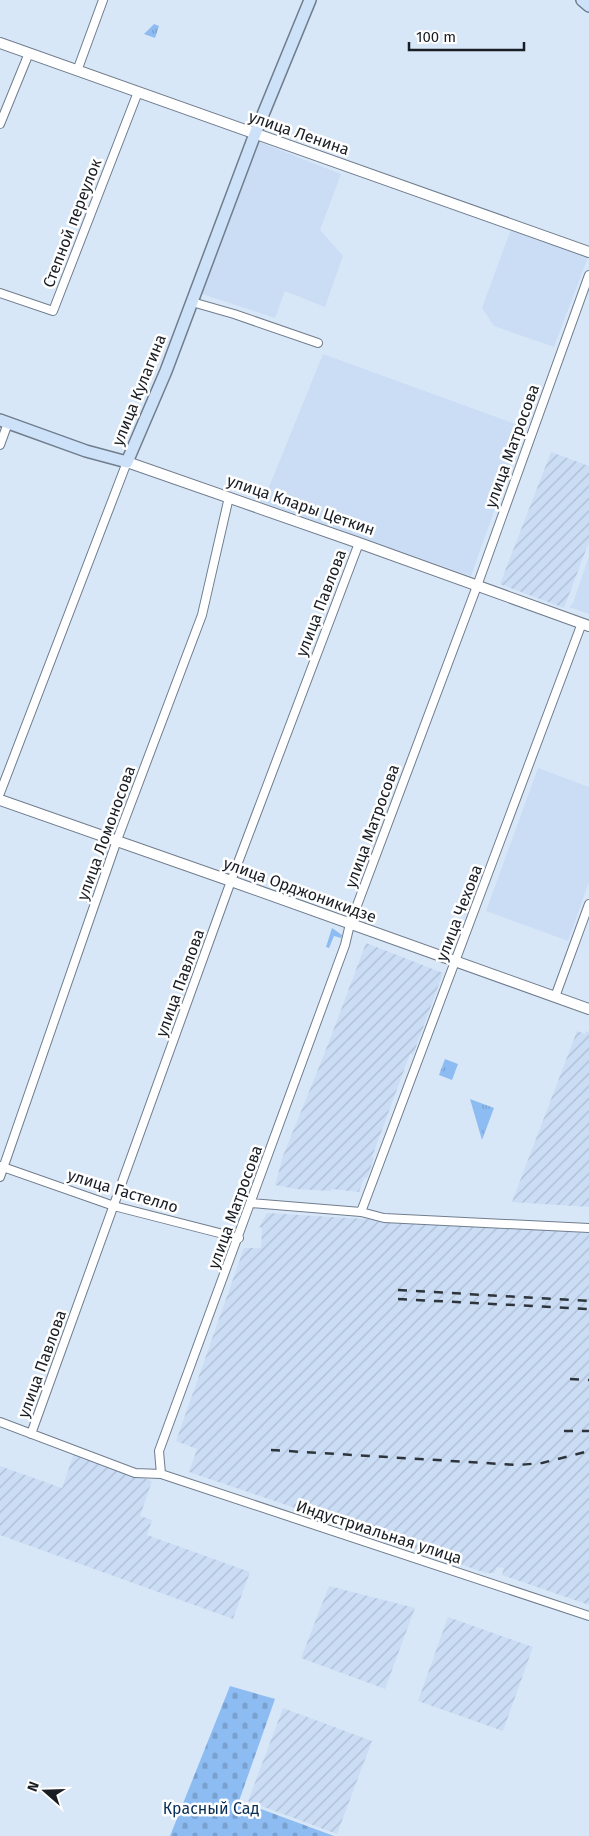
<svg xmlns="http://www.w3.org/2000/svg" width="589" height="1836" viewBox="0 0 589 1836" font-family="'Fira Sans',sans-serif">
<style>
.built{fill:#caddf5}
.industrial{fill:url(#industrial-furrows)}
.green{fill:#8dbcf3}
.cemetery{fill:url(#cemetery-stones)}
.park{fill:url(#park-tufts)}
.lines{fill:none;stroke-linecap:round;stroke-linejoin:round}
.minor-casing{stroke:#707d8d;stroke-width:10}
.tertiary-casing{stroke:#707d8d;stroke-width:12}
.secondary-casing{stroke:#707d8d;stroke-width:14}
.minor{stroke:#fff;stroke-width:8}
.tertiary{stroke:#fff;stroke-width:10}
.secondary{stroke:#cde2f9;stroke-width:11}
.rail{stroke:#2e343b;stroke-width:2.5;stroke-dasharray:9 9;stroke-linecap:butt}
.labels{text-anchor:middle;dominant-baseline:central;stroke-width:5;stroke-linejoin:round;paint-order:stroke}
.street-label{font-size:16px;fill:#191e24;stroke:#fff}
.park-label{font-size:16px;fill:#062e57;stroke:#fff}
</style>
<defs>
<pattern id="industrial-furrows" width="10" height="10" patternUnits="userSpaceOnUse" patternTransform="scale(1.25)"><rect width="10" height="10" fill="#caddf5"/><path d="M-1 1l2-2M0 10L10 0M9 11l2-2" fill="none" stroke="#adbdd2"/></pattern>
<pattern id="cemetery-stones" width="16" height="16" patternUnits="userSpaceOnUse" patternTransform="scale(1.25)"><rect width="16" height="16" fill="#8dbcf3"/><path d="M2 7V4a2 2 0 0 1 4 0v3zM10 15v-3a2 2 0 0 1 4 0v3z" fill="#79a1d0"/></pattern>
<pattern id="park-tufts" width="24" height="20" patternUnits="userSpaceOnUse" patternTransform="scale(1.25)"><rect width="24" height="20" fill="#8dbcf3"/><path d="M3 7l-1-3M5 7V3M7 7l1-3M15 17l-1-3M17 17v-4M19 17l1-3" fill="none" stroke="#79a1d0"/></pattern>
</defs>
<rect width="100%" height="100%" fill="#d8e7f8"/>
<path class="built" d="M257 141 341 174 320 230 343 256 325 307 285 291 275 318 202 294Z
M511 229 588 257 554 347 494 326 482 308Z
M323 354 524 427 471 576 257 501 267 492Z
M589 556V614L569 607 573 603Z
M538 768 589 787V882L568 941 486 911Z"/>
<path class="industrial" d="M551 452 589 466V542L564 608 500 584Z
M366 943 443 973 413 1055 410 1054 372 1157 374 1158 367 1178H364L359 1192 332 1189 331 1191 296 1189 275 1185 283 1156 327 1047Z
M577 1031 585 1034 586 1031 589 1032V1207L512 1202Z
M267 1213 589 1233V1605L502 1575 504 1568 497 1567 494 1573H486L189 1472 197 1449 176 1441 244 1248H261L262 1228 259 1227Z
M74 1453 152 1481 140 1516 152 1520 147 1535 250 1572 233 1619 0 1535V1466L62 1488Z
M329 1586 415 1608 385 1689 301 1658Z
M448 1617 533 1647 503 1731 418 1701Z
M283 1708 372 1741 337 1834 248 1801Z"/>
<path class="green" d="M332 928 342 935 341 938 334 936 329 948 326 947Z"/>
<path class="cemetery" d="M230 1686 275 1699 239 1801 334 1836H170Z"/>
<path class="park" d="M154 24 159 26 155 38 144 34Z
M445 1059 458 1064 452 1080 439 1075Z
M470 1099 494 1108 482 1140Z"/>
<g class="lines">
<g class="minor-casing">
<path id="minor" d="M77 71 103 0
M0 124 29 53
M0 293 53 311 138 92
M192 302 234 314 318 343
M0 445 8 423
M0 793 127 462
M555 997 589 904
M0 1166 114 1206 239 1238
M0 1177 117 840 202 615 229 497
M251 1203 361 1212 384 1218 589 1228
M361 1212 582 623
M0 1422 135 1473 161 1474 589 1616
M31 1434 231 881 359 543
M161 1474 159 1451 345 945 350 924 477 586 589 275"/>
</g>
<g class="tertiary-casing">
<path id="tertiary" d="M0 43 589 252
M127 462 359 543 589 626
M0 800 231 881 589 1009"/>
</g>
<g class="secondary-casing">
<path id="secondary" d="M582 0 589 6
M0 420 86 451 127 462 166 371 255 134 310 0"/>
</g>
<use href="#minor" class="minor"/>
<use href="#tertiary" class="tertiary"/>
<use href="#secondary" class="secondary"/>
<path class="rail" d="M398 1290 589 1301
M398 1299 589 1309
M570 1379 589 1380
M564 1431H589
M271 1450 518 1465 542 1463 589 1451"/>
</g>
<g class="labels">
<g class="street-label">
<text transform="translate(299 133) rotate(19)">улица Ленина</text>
<text transform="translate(72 223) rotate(-69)">Степной переулок</text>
<text transform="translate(139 390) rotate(-68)">улица Кулагина</text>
<text transform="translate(512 446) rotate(-70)">улица Матросова</text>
<text transform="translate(301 505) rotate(19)">улица Клары Цеткин</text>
<text transform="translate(321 603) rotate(-69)">улица Павлова</text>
<text transform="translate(372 826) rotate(-70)">улица Матросова</text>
<text transform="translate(106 833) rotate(-70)">улица Ломоносова</text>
<text transform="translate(300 890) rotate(20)">улица Орджоникидзе</text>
<text transform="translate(459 913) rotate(-69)">улица Чехова</text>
<text transform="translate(180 983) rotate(-70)">улица Павлова</text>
<text transform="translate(123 1191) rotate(17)">улица Гастелло</text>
<text transform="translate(235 1207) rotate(-70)">улица Матросова</text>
<text transform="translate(42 1364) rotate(-70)">улица Павлова</text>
<text transform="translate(379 1532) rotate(18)">Индустриальная улица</text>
</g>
<g class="park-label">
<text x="211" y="1808">Красный Сад</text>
</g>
</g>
<g transform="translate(45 1791) rotate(290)" stroke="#ffffff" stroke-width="4" paint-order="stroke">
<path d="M0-4L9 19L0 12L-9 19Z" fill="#191e24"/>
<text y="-8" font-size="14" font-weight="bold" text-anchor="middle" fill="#191e24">N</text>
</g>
<path d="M409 42v8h115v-8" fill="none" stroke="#191e24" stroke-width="2.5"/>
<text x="416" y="42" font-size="15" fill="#191e24" stroke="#ffffff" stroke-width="4" paint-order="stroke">100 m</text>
</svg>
